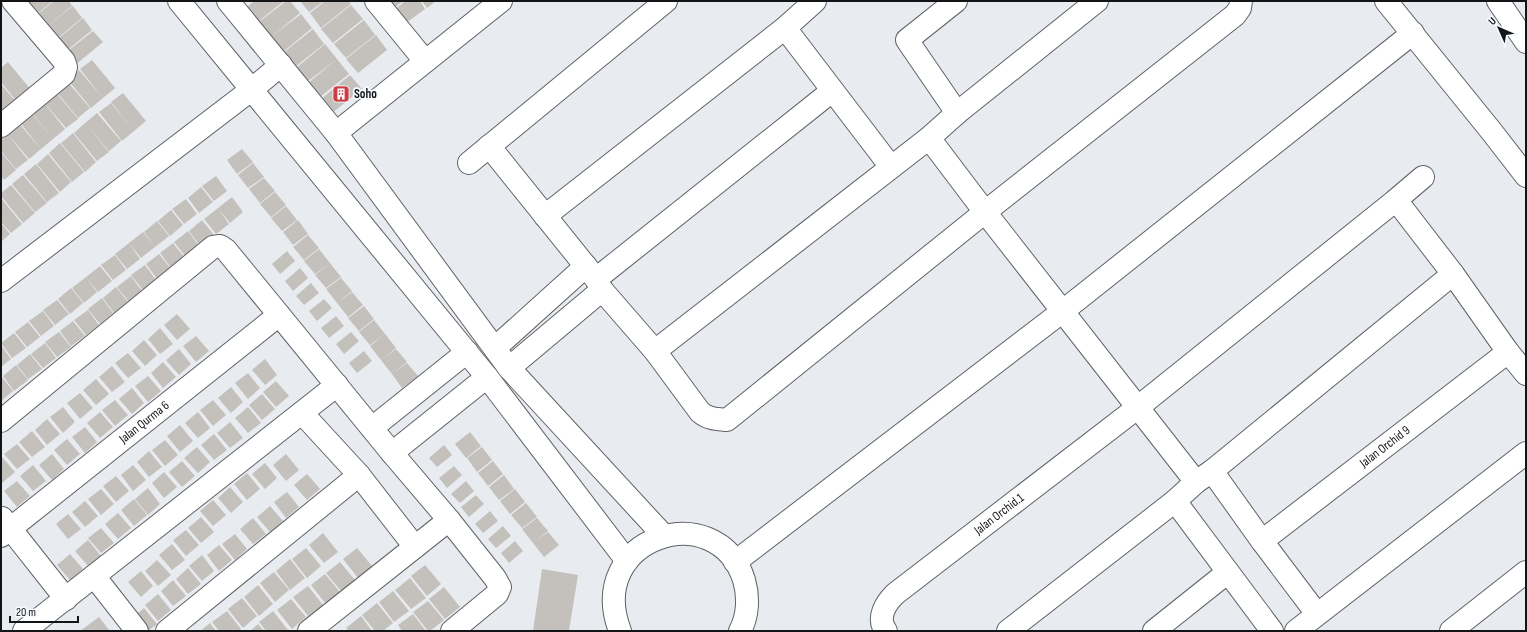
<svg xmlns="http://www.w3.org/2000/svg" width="1527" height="632" viewBox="0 0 1527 632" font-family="'Sofia Sans Condensed',sans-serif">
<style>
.building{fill:#c4c0bc}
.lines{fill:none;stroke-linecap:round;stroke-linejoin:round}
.minor-casing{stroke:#5f6266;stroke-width:24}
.minor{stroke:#fff;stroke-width:22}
.labels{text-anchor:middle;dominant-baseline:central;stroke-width:3.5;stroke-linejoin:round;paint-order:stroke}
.poi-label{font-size:13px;font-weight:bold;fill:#131416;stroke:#f5fafe;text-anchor:start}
.street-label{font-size:13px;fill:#131416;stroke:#f5fafe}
</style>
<rect width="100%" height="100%" fill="#e8ecf0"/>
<path class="building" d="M29 1H53L33 17 24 5Z
M54 1H69L72 6 44 29 34 17Z
M254 1H284L259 21 247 7Z
M286 1H290L300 13 271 37 259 22Z
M300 1H324L309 12Z
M325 1H348L351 4 321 28 310 13Z
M381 1H403L389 12Z
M405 1H420L425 9 402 26 391 13Z
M422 1H436L427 8Z
M351 5 363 19 333 43 321 29Z
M73 6 82 18 54 41 44 29Z
M301 14 312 28 283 52 271 37Z
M83 18 92 30 64 53 54 42Z
M364 20 375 35 346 58 334 44Z
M313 29 324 44 295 67 283 53Z
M93 31 103 42 74 66 64 54Z
M376 35 387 50 358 73 346 59Z
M325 44 337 59 307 82 296 68Z
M337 59 349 74 320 97 308 83Z
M92 60 115 88 103 98 80 69Z
M8 62 32 91 18 103 1 82V68Z
M79 70 103 98 91 108 68 80Z
M350 75 362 89 332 113 321 99Z
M66 80 90 108 78 118 55 90Z
M1 84 17 103 1 113Z
M54 90 78 119 66 128 42 100Z
M123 93 146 121 134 131 111 102Z
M42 100 65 129 53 139 30 110Z
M111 103 134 131 122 141 99 112Z
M30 111 53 139 41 149 18 120Z
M97 113 121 141 109 151 85 123Z
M17 121 41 149 29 159 5 131Z
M85 123 109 152 97 161 74 133Z
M5 131 28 160 16 169 1 151V134Z
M73 133 96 162 85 172 61 143Z
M60 143 84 172 72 182 49 153Z
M242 149 253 162 237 174 227 160Z
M1 152 16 170 4 180 1 176Z
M48 154 71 182 60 192 37 164Z
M253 163 264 177 248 188 238 175Z
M36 164 59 193 47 202 24 174Z
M23 175 47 203 35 212 12 184Z
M216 176 227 191 214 201 202 186Z
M264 178 275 191 260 203 249 189Z
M11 185 35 213 23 223 1 196V193Z
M201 187 213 202 199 213 188 198Z
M275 192 286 205 271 217 260 204Z
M232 197 243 212 230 223 218 208Z
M1 198 22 224 11 233 1 222Z
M186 199 197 214 184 224 172 209Z
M286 206 297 220 282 231 271 218Z
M218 208 229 224 216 234 204 219Z
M171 210 183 225 170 236 158 221Z
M202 220 214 235 200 246 189 231Z
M298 220 308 234 293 245 283 232Z
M157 221 169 236 155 247 144 232Z
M1 223 10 234 1 242Z
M188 231 199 246 186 257 174 242Z
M143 232 155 247 141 258 129 243Z
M308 235 319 248 304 260 293 247Z
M129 243 140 259 127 269 115 254Z
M173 243 185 258 171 268 160 253Z
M319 249 330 263 315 274 304 261Z
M287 251 295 261 280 274 272 264Z
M159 254 171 269 157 279 146 264Z
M115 255 126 270 113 280 101 265Z
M330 263 341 277 326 288 315 275Z
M145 265 156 280 143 290 131 275Z
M100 266 112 281 98 292 86 277Z
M300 268 308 278 293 291 285 281Z
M131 276 142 291 129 302 117 287Z
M86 277 97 292 84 303 72 288Z
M341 278 352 291 337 303 326 289Z
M311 283 319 293 304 305 296 296Z
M116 287 128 302 114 313 103 298Z
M71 288 83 303 70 314 58 299Z
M352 292 363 305 348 317 337 303Z
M102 298 113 313 100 324 88 309Z
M324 299 332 308 317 321 309 311Z
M57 300 69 314 55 325 43 310Z
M364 306 374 319 359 331 348 318Z
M88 310 99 325 86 335 74 320Z
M43 311 54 326 41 336 29 321Z
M177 314 190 329 177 340 164 325Z
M336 316 344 326 329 338 321 328Z
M374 320 385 334 370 345 359 332Z
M73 321 85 336 71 346 60 331Z
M28 322 40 337 27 347 15 332Z
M160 328 173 344 160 354 148 339Z
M59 332 71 347 57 357 45 342Z
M351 332 359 341 344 354 336 344Z
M14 333 26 348 12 358 1 343Z
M385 334 396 348 381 360 370 346Z
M196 336 209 351 196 362 183 346Z
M144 340 157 355 145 366 132 351Z
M45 343 56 358 43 368 31 354Z
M1 345 11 359 1 367Z
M179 349 191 364 179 375 166 360Z
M396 349 407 362 392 374 381 360Z
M364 351 372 361 357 373 349 363Z
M128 353 141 368 128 378 115 363Z
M30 354 42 369 28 379 17 365Z
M265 359 277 375 265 385 252 370Z
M163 362 176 377 163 388 151 373Z
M407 363 418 376 402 388 392 374Z
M16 365 28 380 14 391 3 376Z
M112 366 125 382 112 392 99 377Z
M248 373 260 388 248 399 235 383Z
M1 376 13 391 1 401Z
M148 376 161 391 148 402 135 386Z
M96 379 109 394 96 405 83 390Z
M276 381 289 396 276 407 263 392Z
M231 387 243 402 231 413 218 398Z
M132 388 144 403 132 414 119 399Z
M80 393 93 408 80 419 67 403Z
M262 394 275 409 262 420 249 405Z
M115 400 128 415 115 426 102 410Z
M213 400 226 415 213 426 200 410Z
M63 407 75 422 63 433 50 417Z
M248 407 261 423 248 433 235 418Z
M100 412 113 427 100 438 87 423Z
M198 412 210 428 198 438 185 423Z
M47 419 60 434 47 445 35 430Z
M230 422 243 438 230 448 217 433Z
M180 425 193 441 180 452 167 436Z
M85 427 97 442 85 453 72 437Z
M32 431 45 447 32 457 19 442Z
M470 432 481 446 466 458 455 444Z
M214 434 227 450 214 460 201 445Z
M67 439 80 454 67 465 54 450Z
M165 440 178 455 165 466 152 450Z
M17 444 30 459 17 469 4 454Z
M444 445 452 455 437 467 429 458Z
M197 447 210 462 198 473 184 458Z
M482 447 492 460 477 472 467 458Z
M149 451 162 467 149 477 137 462Z
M52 454 64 469 52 480 39 465Z
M286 454 299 470 286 481 273 465Z
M1 456 15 472 2 483 1 482Z
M182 461 195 476 182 487 169 472Z
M493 461 503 474 488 486 478 473Z
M265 463 277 478 265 489 252 474Z
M33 465 46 481 33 491 20 476Z
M133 465 146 480 133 491 121 475Z
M454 466 462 475 447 488 439 478Z
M164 472 177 487 164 498 152 483Z
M247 473 260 489 247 500 234 484Z
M307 474 320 489 307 500 294 485Z
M504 475 514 489 499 500 489 487Z
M116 476 129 491 116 502 103 486Z
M17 481 30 496 17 507 4 491Z
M466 481 474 491 460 503 451 494Z
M230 487 243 502 231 513 218 498Z
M148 488 160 504 148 515 135 499Z
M101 489 114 504 101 515 88 499Z
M515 489 525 502 510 514 500 501Z
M287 492 299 507 286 518 274 502Z
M476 495 484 504 469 517 461 507Z
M134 499 147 515 134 526 121 510Z
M213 500 226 515 213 526 200 511Z
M85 501 98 516 85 527 72 512Z
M526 503 537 517 522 528 511 515Z
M270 506 283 521 270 532 257 517Z
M490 511 498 521 483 533 475 524Z
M118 513 131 528 118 539 105 524Z
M68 514 81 529 68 539 56 524Z
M201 517 214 532 201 543 188 528Z
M253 518 266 534 253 544 240 529Z
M537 518 548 531 533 543 522 529Z
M503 526 511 536 496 548 488 539Z
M101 528 114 543 101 553 88 538Z
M186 530 199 545 186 556 173 540Z
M548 532 559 545 544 557 533 543Z
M323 533 338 552 324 563 309 545Z
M235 534 247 549 235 560 222 544Z
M88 540 101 556 88 566 75 551Z
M515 541 523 551 509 563 501 553Z
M172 544 185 560 172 570 159 555Z
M219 545 232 560 219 571 207 555Z
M306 548 321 566 307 578 292 559Z
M357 548 372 566 358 578 343 559Z
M70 554 83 569 70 580 57 565Z
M202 555 214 571 202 581 189 566Z
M290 559 305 578 290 590 276 571Z
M157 560 171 575 158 586 145 571Z
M340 562 355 580 341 591 326 573Z
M425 565 441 584 427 596 411 576Z
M188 568 201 584 188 594 176 579Z
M542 569 578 575 569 631H533Z
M141 571 153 586 141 597 128 582Z
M274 572 289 590 275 602 260 583Z
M325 574 340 592 325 603 311 585Z
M410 578 426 598 411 609 395 590Z
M173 580 186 596 173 606 161 591Z
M258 585 273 604 259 616 244 597Z
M308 586 323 605 308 616 293 597Z
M444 587 460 607 445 619 429 599Z
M393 591 409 611 394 622 379 602Z
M158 594 171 610 158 621 145 605Z
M242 598 257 616 243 628 228 609Z
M291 599 306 617 292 629 277 610Z
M428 601 444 620 430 631H428L413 612Z
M377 603 393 623 383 631H375L362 615Z
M144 608 157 624 148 631H141L131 619Z
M227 611 241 629 239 631H219L212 622Z
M273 611 288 630 287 631H266L259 622Z
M413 614 426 631H402L398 625Z
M361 616 372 631H349L346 628Z
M99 617 110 631H80Z
M210 623 216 631H200Z
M258 624 264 631H250Z"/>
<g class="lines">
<g class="minor-casing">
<g id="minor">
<path d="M179 1 487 377 627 561"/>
<path d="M228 1 336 133 509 368 664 536"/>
<path d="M376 1 425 61"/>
<path d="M956 1 907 40 957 113"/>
<path d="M1386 1 1492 132 1526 176"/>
<path d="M1498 1 1526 42"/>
<path d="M785 28 891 167"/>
<path d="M1 126 64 74 66 67 64 61 13 1"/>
<path d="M336 133 501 1"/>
<path d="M929 138 985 212 1196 482"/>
<path d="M489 146 596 279 602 290 655 351 700 412C708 419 716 419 727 420L985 212 1235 15 1240 8 1241 1"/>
<path d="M469 163 666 1"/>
<path d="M1396 200 1423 177"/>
<path d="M545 216 785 28 815 1"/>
<path d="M596 279 832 91"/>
<path d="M1 281 251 90 281 65"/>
<path d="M495 348 586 266"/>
<path d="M655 351 929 138 957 113 1097 1"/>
<path d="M509 368 602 290"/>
<path d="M302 413 359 475 415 547"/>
<path d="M1 421 213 247 220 246 226 250 392 453 449 520 495 578 500 587 497 594 452 631"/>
<path d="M372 428 467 352"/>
<path d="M392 453 487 377"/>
<path d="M1212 471 1262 541 1317 614"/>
<path d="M1175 501 1272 631"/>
<path d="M2 518 66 599"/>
<path id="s1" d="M1 536 279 315"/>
<path id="s2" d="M1262 541 1508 352"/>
<path d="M735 562 1063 311 1413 33"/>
<path d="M94 576 137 631"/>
<path d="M24 631 337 385"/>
<path d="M167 631 359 475"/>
<path d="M309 631 449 520"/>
<path d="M620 631C584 537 717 495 744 580 749 597 748 616 740 631"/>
<path id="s3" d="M886 631C876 618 886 603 895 594L1137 408 1396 200 1453 274 1508 352 1526 374"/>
<path d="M1008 631 1175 501 1196 482 1212 471 1453 274"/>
<path d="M1154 631 1228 572"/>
<path d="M1296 631 1526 453"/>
<path d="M1451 631 1526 572"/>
</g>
</g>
<use href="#minor" class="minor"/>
</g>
<defs>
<g id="building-square" transform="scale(0.9)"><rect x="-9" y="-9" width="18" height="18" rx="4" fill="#cc3d45" stroke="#f5fafe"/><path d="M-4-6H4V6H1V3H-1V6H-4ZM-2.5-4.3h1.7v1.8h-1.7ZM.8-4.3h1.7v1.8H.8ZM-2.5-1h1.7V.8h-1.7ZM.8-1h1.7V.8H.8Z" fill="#fff"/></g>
</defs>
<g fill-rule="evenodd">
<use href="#building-square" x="341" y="94"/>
</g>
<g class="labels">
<g class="poi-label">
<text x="354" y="94">Soho</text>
</g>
<g class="street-label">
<text stroke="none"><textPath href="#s1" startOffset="183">Jalan Qurma 6</textPath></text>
<text stroke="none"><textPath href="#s2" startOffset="155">Jalan Orchid 9</textPath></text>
<text stroke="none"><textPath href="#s3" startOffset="173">Jalan Orchid.1</textPath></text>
</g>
</g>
<rect width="1527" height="632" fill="none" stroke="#131416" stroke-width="4"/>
<g transform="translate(1499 28) rotate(315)" stroke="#f5fafe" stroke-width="3" paint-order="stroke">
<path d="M0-3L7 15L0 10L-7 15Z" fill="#131416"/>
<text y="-6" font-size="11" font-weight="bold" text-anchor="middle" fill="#131416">U</text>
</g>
<path d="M10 616v6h68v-6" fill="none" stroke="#131416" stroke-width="2"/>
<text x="16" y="616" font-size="12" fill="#131416" stroke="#f5fafe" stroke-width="3" paint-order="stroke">20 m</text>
</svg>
